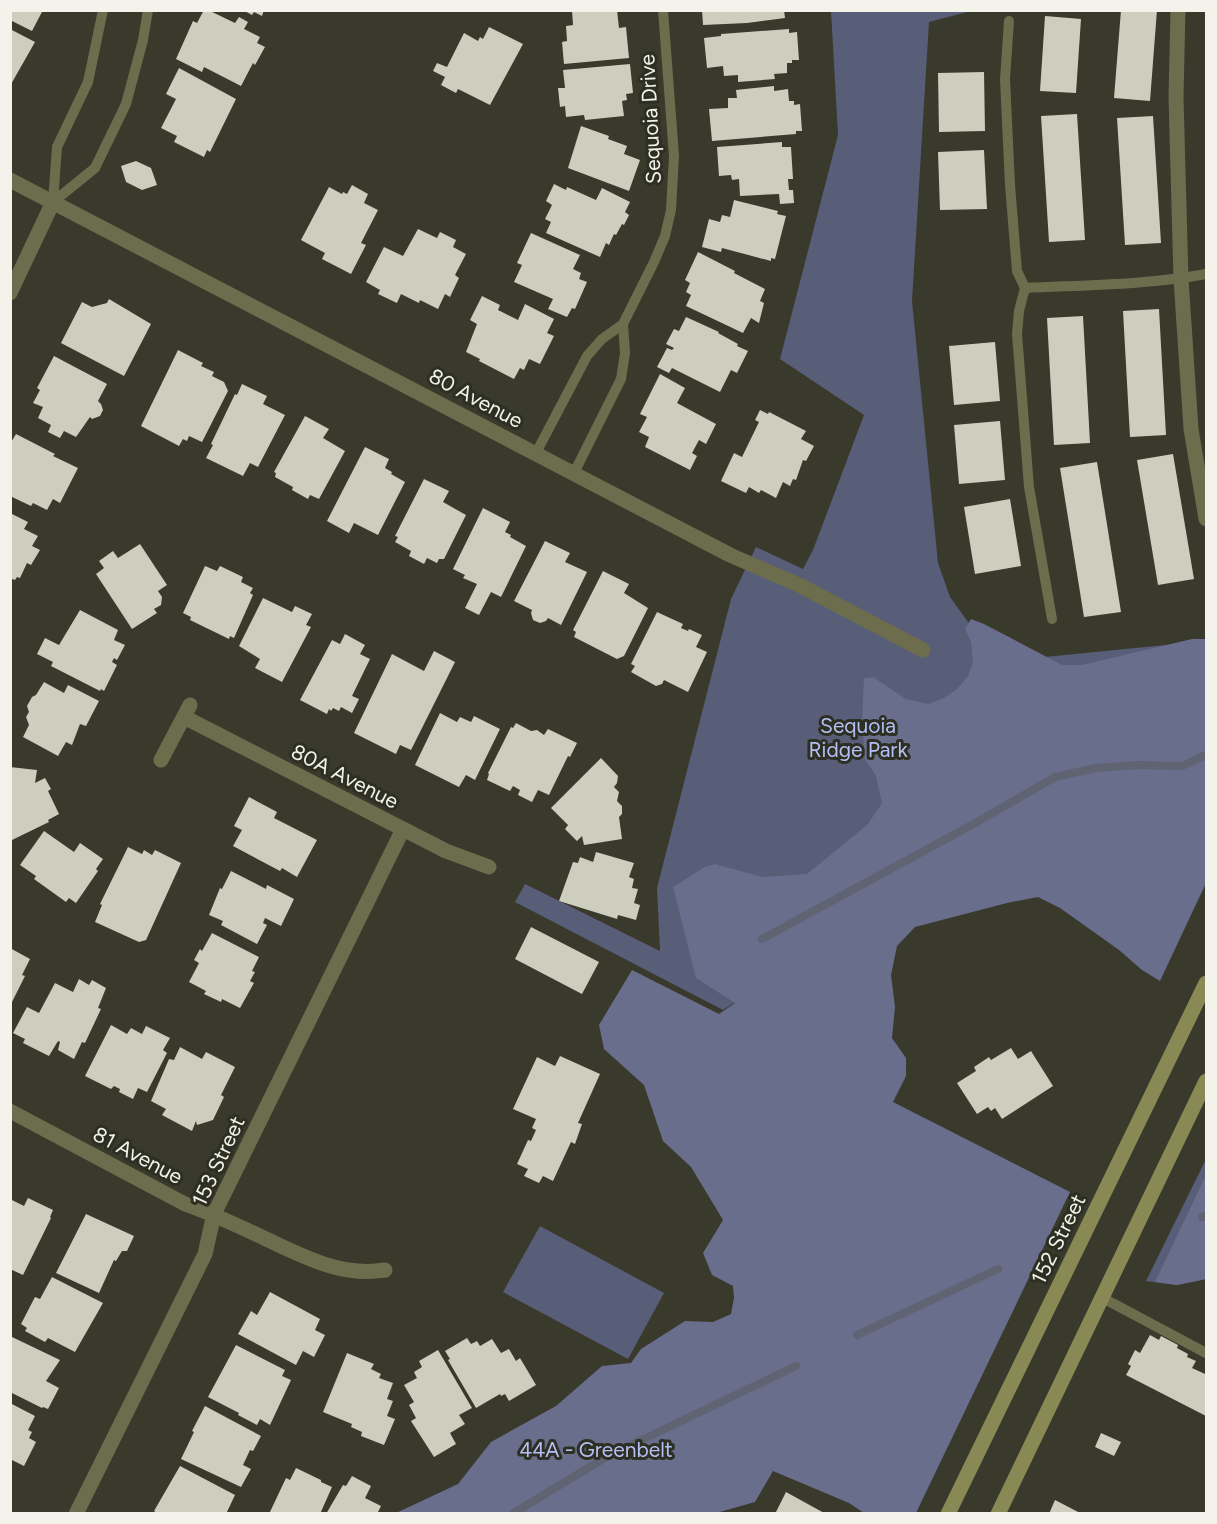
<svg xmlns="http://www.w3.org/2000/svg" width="1217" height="1524" viewBox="0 0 1217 1524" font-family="Figtree,sans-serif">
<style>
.green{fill:#585d78}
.forest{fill:#686e8c}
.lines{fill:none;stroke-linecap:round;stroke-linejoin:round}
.stream{stroke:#606372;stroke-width:8}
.building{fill:#cdcebe}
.lane{stroke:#6c6d4c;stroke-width:10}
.street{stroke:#6c6d4c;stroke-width:15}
.secondary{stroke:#898955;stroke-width:15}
.labels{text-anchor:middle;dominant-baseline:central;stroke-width:6;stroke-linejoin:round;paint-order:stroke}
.street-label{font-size:21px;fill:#f3f3eb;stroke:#2e2f23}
.park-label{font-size:21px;fill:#b4bff5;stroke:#2e2f23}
</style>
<rect width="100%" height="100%" fill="#39392c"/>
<path class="green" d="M831 11H971L929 22 912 301 938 563 950 597 968 622 991 643 1024 659 1206 641 1095 774 723 1010 515 902 525 884 660 951 657 888 731 599 756 547 803 569 813 550 864 415 780 359 838 135Z
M1206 1159V1279L1177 1285 1146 1281Z
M540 1226 664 1293 628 1359 503 1292Z"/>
<path class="forest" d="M971 619 984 624 1062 665H1082L1192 639H1206V883L1160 981 1142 970 1119 950 1060 908 1038 897 1007 903 915 927 897 946 891 975 895 1007 892 1038 906 1058V1076L893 1102 1070 1192 916 1513H864L849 1503 773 1471 755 1502 716 1513H396L458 1484 491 1442 556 1406 602 1366 631 1363 641 1349 685 1321 713 1322 731 1314 734 1298 733 1286 712 1275 703 1253 723 1220 691 1167 663 1141 644 1085 604 1049 599 1025 632 970 719 1014 735 1003 696 978 673 887 705 867 715 864 762 877 807 874 868 824 882 803 876 776 865 759 862 722 864 678 873 677 906 699 928 704 944 698 957 689 968 676 973 663 971 642 965 629Z
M1206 1175V1279L1177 1285 1155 1282Z"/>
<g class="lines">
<path class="stream" d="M762 939 979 821 1055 777 1096 768 1138 765 1182 766 1206 755
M1202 1217 1206 1216
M857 1335 998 1269
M512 1514 608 1456 796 1366"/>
</g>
<path class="building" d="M10 10H43L32 31 10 20Z
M204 10H208L235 23 239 17 248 22 244 29 260 37 257 43 265 47 255 65 253 63 241 86 204 67 202 72 176 59 193 21 197 23Z
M243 10H264L262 16 254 12 252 15Z
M572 10H617L619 28 626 27 629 58 564 64 562 42 567 41 566 26 573 25Z
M702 10H784L785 18 747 23 703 25Z
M1121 10H1157L1150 101 1114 98Z
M1045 16 1081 19 1076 93 1040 91Z
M489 27 523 44 490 105 458 89 456 93 441 85 445 77 433 71 437 63 447 67 464 33 478 41 480 37 483 39Z
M10 29 35 42 10 86Z
M789 29V33L797 32 799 60H792V63H787V73L774 74 775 79 738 82V75L724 76 723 66 707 68 704 38 721 36V34Z
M630 64 633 93 626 94 627 100 622 101 624 116 585 120 584 115 566 117 565 106 560 107 558 88H565L563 70Z
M179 68 236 99 210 152 207 150 204 157 174 142 177 136 161 128 176 99 166 94Z
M984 72 985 131 939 132 938 73Z
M774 86V91L788 89 789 101H794V105L800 104 802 131H796V134L712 141 709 109 728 108V98H737L736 90Z
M1077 114 1085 240 1049 242 1041 116Z
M1153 116 1161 243 1125 245 1117 118Z
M581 126 609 136 608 139 627 146 624 154 640 160 629 191 568 168Z
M782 142V147H791L793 179H788L789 190H793L794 203 780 204 779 194 740 196 739 179 732 180 731 175 719 176 717 147Z
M984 150 987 209 940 210 938 152Z
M136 161 151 168 157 185 142 190 126 182 121 166Z
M554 184 566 190 567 187 596 200 602 188 630 202 625 212 629 215 624 225 622 224 616 235 614 234 609 245 606 243 600 257 546 233 551 222 545 219 552 205 546 201Z
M352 185 368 194 364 203 378 210 361 243 366 245 351 274 322 259 325 253 301 240 329 187 342 194 343 192 347 194Z
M734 200 778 211 777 214 786 216 775 259 771 258V261L722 248 721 252 702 247 709 219 720 222 722 215 730 217Z
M418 229 437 238 440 232 456 240 453 247 466 254 455 275 459 278 450 297 445 294 438 309 420 300 419 303 401 294 397 303 378 294 380 290 366 282 384 247 403 256Z
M531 233 580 255 573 269 581 273 579 279 587 282 575 309 572 308 567 317 548 309 553 299 514 282 522 265 517 263Z
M698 252 735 271 734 273 765 289 760 301 764 303 759 323 751 318 743 333 686 306 691 295 686 292 690 283 685 280Z
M482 296 500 305 498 310 518 320 525 304 554 319 547 333 554 336 540 364 529 359 524 370 520 368 514 379 479 361 480 359 466 352 477 324 470 320Z
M109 299 151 324 124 376 61 343 82 302 92 307 107 303Z
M1159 309 1166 435 1130 437 1123 311Z
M1083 316 1090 443 1054 445 1047 318Z
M686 317 719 332 718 333 738 344 737 346 748 351 737 373 731 370 720 392 672 368 669 373 657 367 667 348 672 350 674 348 666 344 674 329 679 331Z
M995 342 1000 401 954 405 949 346Z
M178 350 203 363 201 366 214 372 212 376 224 382 228 391 202 442 189 436 187 441 183 439 179 446 141 426Z
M54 356 107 384 98 401 101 404 103 410 100 416 92 419 90 417 76 437 64 431 60 438 48 432 51 425 38 418 43 407 33 403 40 390 37 388Z
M660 374 685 388 677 403 716 424 706 444 699 440 692 453 697 456 690 470 645 447 649 437 639 432 647 417 640 414Z
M242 384 267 396 263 404 285 415 258 467 250 463 243 476 206 458 213 445 211 444 235 394 237 395Z
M760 410 768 414 769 412 806 431 801 439 814 446 806 461 803 460 796 480 793 479 790 486 783 482 776 498 761 490 759 493 749 487 746 493 721 481 734 453 742 457 759 422 755 420Z
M305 416 329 429 323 438 345 451 319 499 310 495 308 499 292 490 293 487 275 477 276 473 274 472Z
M1000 421 1005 480 959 484 954 425Z
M16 434 55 454 53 456 78 468 60 503 53 499 47 510 33 503 31 506 10 496V444Z
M365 447 389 459 385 468 392 472 391 474 405 482 378 535 354 523 349 533 327 521Z
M1173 454 1194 579 1158 585 1137 460Z
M1097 462 1121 612 1084 617 1060 468Z
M424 479 449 491 443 502 466 515 444 559H439L437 563 427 558 424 564 409 556 411 551 395 542 398 537 395 536Z
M1010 499 1021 566 975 574 964 507Z
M483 508 510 522 505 532 511 535 510 537 526 546 501 597 491 592 479 615 465 608 477 584 463 578 465 575 453 569Z
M10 513 28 522 24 529 38 536 32 546 40 550 31 565 27 563 20 578 17 577 15 580 10 578Z
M545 541 570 553 565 562 587 572 561 625 548 618 546 621 540 623 533 620 531 613 532 610 514 601Z
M140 544 167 585 158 591 162 597 161 605 154 609 157 613 132 629 96 574 104 568 99 561 113 551 118 558Z
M205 566 217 571 220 566 243 577 241 582 253 588 250 593 253 595 234 638 230 636 229 639 190 620 191 617 183 613Z
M603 571 629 584 624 593 648 608 624 656 617 659 574 637 576 632 573 630Z
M263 598 292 612 295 606 312 614 306 625 311 627 282 682 255 668 260 659 239 646Z
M80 610 118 630 114 640 125 645 117 660 114 658 112 662 117 665 104 691 101 689 100 691 51 666 53 662 37 654 45 638 59 645Z
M657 612 683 624 681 628 688 631 689 629 702 635 696 647 707 652 688 692 664 680 662 684 656 686 631 672 635 666 631 664Z
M345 634 365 645 360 654 370 659 352 696 359 699 352 713 341 707 339 711 333 708 331 711 329 709 327 714 300 700 332 640 340 644Z
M434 651 455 662 411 750 400 745 396 754 354 733 392 654 424 671Z
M44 682 64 693 68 685 99 701 86 726 80 724 72 745 66 742 58 756 23 737 29 725 26 717 29 712 27 706 32 697 36 695Z
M440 713 457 722 460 717 471 722 474 716 500 729 475 780 466 775 459 787 415 765Z
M516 723 531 731 537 730 544 735 548 729 577 743 570 757 568 756 549 795 538 790 532 802 518 795 520 790 513 786 510 791 487 780 489 774 488 773 511 727 513 728Z
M601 758 618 776 617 783 614 787 619 792 617 801 622 806V814L619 817 622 839 584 845 582 836 577 841 565 829 568 825 551 808Z
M10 767 37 770 35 783 45 778 51 789 48 791 59 814 48 820 49 822 10 841Z
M249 797 277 812 274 818 317 840 297 877 282 868 280 871 233 846 242 830 234 826Z
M44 831 74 852 80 843 103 859 96 869 98 871 76 903 69 898 66 902 34 879 36 876 20 865Z
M128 847 142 854 144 850 152 855 155 850 181 863 146 940 139 942 95 922 102 905 100 904Z
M596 852 634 863 629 877 634 879 632 888 638 889 634 903 640 905 636 920 618 915 617 919 559 901 573 862 578 863 580 857 593 862Z
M231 871 266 889 267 885 294 899 281 926 265 918 263 923 267 925 257 944 221 925 223 921 209 915 220 888 222 889Z
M531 927 599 962 582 994 515 959Z
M212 933 259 957 252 971 255 972 250 981 254 983 240 1008 222 999 221 1002 204 994 206 991 189 982 199 963 194 960 200 949 202 951Z
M10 948 30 959 22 975 25 976 10 1006Z
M79 979 89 985 92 980 106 988 98 1008 101 1009 85 1043 82 1042 74 1059 58 1050 60 1042 58 1041 49 1056 23 1043 25 1039 13 1033 27 1007 39 1013 55 983 73 992Z
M111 1025 127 1034 131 1028 142 1034 146 1026 170 1038 163 1050 167 1053 147 1092 138 1088 133 1099 119 1092 120 1089 114 1086 111 1089 85 1076Z
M180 1047 202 1059 206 1052 235 1067 221 1095 224 1097 213 1120 197 1125 196 1121 192 1131 162 1115 166 1109 151 1101 169 1059 174 1060Z
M1011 1048 1018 1059 1031 1051 1053 1086 1002 1119 995 1108 991 1111 988 1107 977 1114 957 1083 976 1071 974 1067 989 1057 991 1060Z
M560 1056 600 1074 578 1123 582 1124 575 1144 571 1142 553 1181 543 1176 539 1183 524 1176 528 1169 517 1164 528 1140 531 1141 536 1130 532 1128 536 1119 513 1109 537 1057 555 1066Z
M28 1198 53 1210 50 1217 51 1218 23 1275 10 1269V1199L24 1206Z
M86 1214 134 1236 127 1251H122L116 1261 114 1260 99 1293 56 1273Z
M52 1277 103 1303 75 1352 48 1338 45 1342 25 1331 27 1328 21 1324 35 1297 40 1299Z
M270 1292 320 1319 315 1330 325 1335 314 1357 303 1351 296 1365 238 1334 251 1311 257 1315Z
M1150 1335 1159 1340 1161 1336 1178 1345 1177 1348 1188 1354 1187 1357 1196 1361 1192 1368 1205 1374 1206 1370V1416L1126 1375 1131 1366 1128 1364 1135 1350 1140 1353Z
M10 1336 60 1360 46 1381 59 1388 48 1409 43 1407 42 1408 10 1392Z
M467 1338 471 1344 477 1341 480 1346 492 1339 501 1353 509 1349 516 1361 520 1358 536 1385 509 1401 505 1394 501 1396 500 1394 476 1408 448 1360 450 1359 445 1351Z
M236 1345 285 1370 282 1376 291 1380 270 1425 260 1419 257 1425 238 1415 239 1413 208 1397Z
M438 1350 472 1408 459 1415 465 1424 450 1433 456 1444 434 1457 411 1421 416 1418 409 1405 414 1402 404 1385 417 1378 414 1372 422 1367 419 1361Z
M347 1353 374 1364 371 1369 381 1374 379 1378 393 1383 387 1399 393 1401 387 1416 395 1419 384 1445 361 1436 362 1432 351 1427 352 1424 323 1412Z
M10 1403 35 1416 28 1430 32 1432 29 1438 36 1442 24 1466 10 1459Z
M205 1406 261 1436 253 1451 250 1450 243 1465 251 1469 241 1487 181 1459 194 1432 192 1431Z
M1101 1433 1121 1442 1114 1456 1095 1447Z
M180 1466 235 1495 226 1514H159L154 1511Z
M296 1468 321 1480V1482L332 1487 320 1514H269L286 1478 290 1480Z
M352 1476 371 1486 365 1498 381 1506 377 1514H326L343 1485 346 1486Z
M786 1492 826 1514H775Z
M1055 1500 1082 1514H1049Z"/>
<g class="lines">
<path class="lane" d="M1009 21 1005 79 1010 185 1017 271 1025 288 1019 311 1017 334 1029 487 1052 619
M53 202 95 168 126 104 143 40 148 10
M53 202 57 147 88 82 103 10
M1025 288C1085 285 1147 285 1206 274
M536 453 587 356 602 339 623 324 654 262 665 236 671 210 674 156 663 10
M574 473 621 379 625 353 623 324
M1101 1297 1206 1353"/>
<path class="street" d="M1178 10 1176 97 1181 279 1191 429 1206 519
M10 180 730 555 801 586 923 650
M10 293 53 202
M184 717 446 851 489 867
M161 760 190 705
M10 1111 185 1204C213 1214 239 1226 266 1239 305 1257 341 1277 385 1270
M76 1514 205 1254 214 1214 403 829"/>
<path class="secondary" d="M948 1514 1206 983
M998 1514 1206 1081"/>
</g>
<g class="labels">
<g class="street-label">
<text transform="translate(650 119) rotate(-93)">Sequoia Drive</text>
<text transform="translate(476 398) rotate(28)">80 Avenue</text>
<text transform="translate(345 776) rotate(27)">80A Avenue</text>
<text transform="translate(138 1155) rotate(28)">81 Avenue</text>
<text transform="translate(218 1161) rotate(-65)">153 Street</text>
<text transform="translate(1058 1239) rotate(-64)">152 Street</text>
</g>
<g class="park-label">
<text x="858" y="725">Sequoia<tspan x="858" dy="24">Ridge Park</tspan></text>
<text x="596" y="1449">44A - Greenbelt</text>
</g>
</g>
<rect width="1217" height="1524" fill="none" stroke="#f3f3eb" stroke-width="24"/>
</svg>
